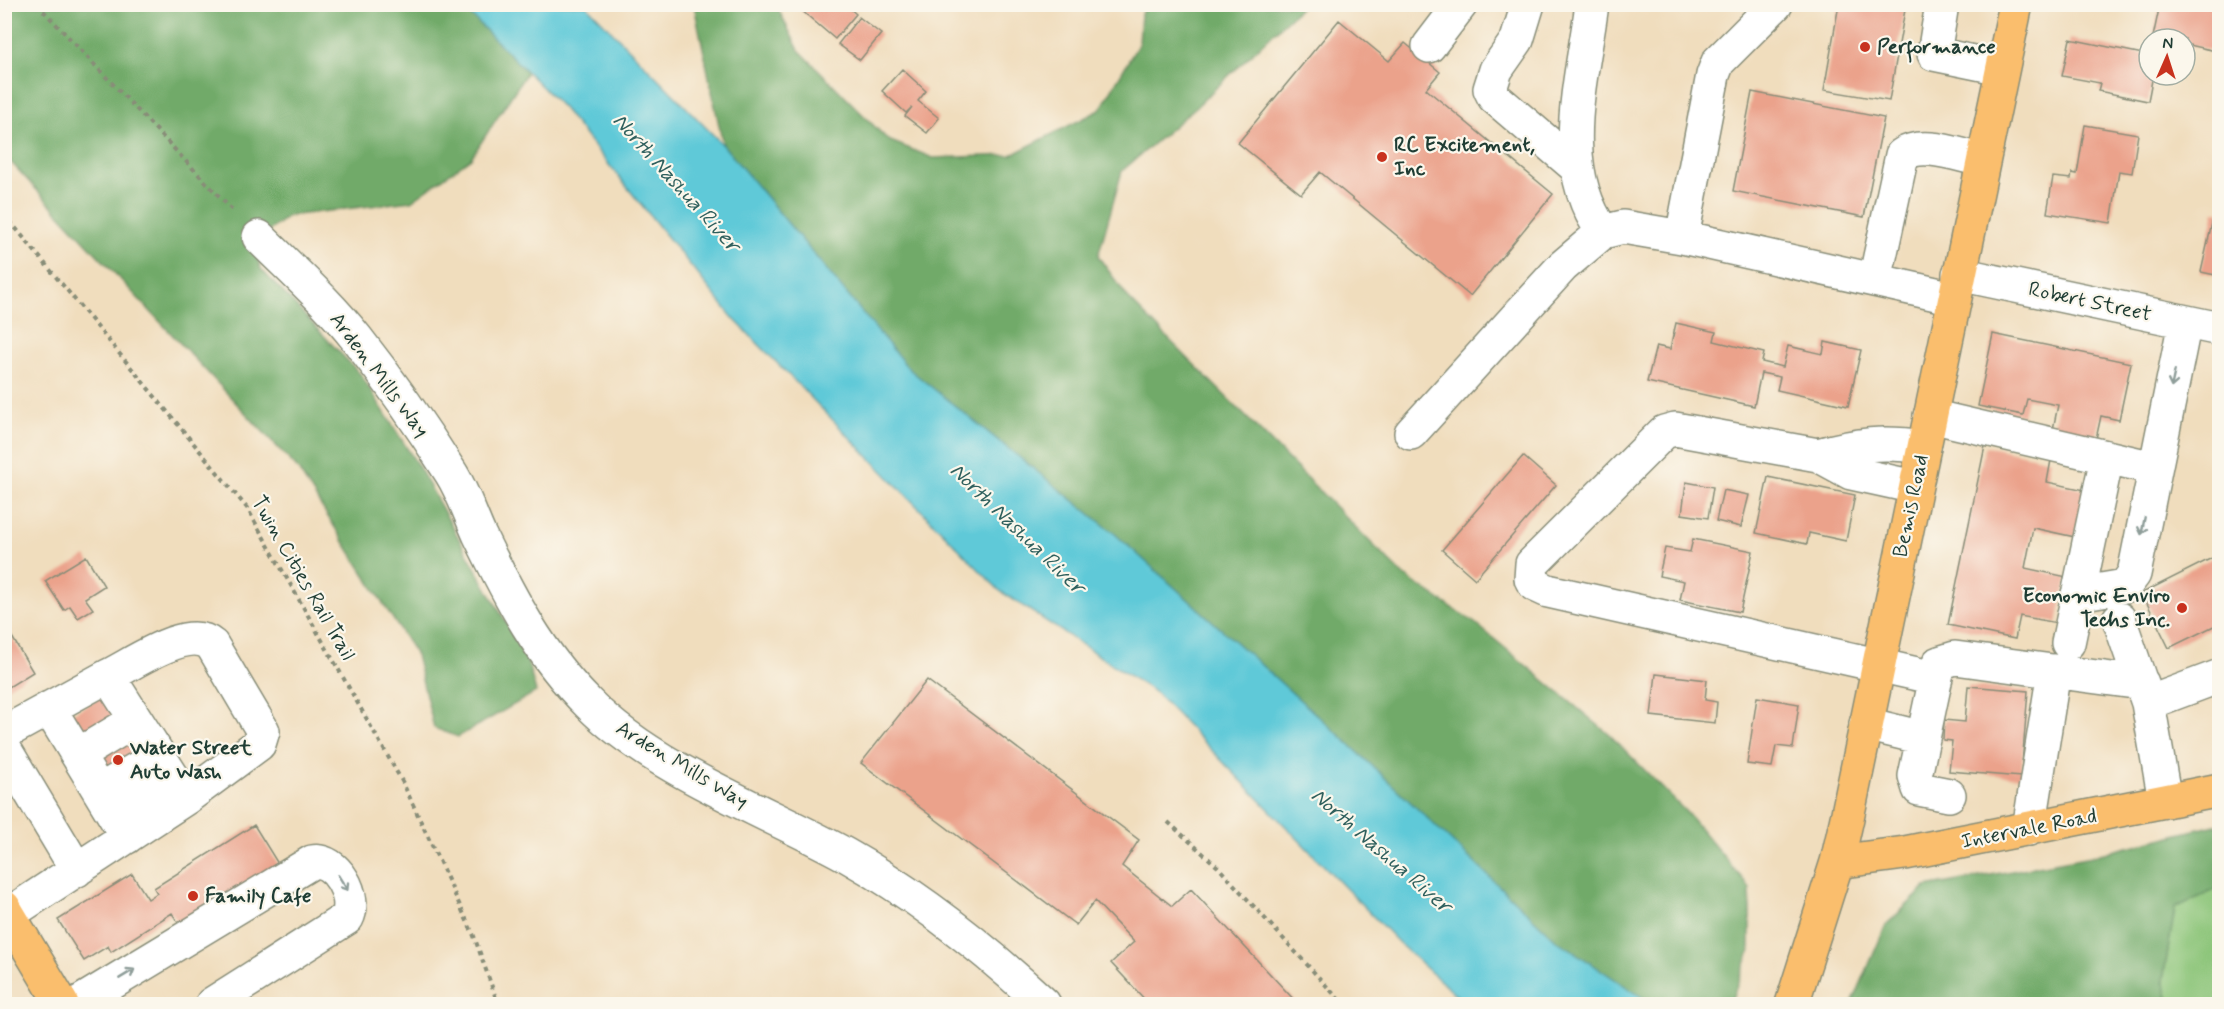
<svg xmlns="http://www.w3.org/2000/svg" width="2224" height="1009" viewBox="0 0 2224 1009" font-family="Mynerve,sans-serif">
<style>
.green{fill:#8cc579;stroke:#568156;stroke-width:1.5}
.forest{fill:#71aa69;stroke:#48744e;stroke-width:1.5}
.water{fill:#5ec9d8;stroke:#3e8386;stroke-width:1.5}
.building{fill:#eba28b}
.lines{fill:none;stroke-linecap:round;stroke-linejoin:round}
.minor-casing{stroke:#888d78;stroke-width:36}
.major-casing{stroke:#888d78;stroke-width:36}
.highway-casing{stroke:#888d78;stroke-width:36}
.path{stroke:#888d78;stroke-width:4;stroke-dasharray:4.5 4.5;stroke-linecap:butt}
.minor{stroke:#fff;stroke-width:33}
.major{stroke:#fabe6d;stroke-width:33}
.highway{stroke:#fabe6d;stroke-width:33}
.oneway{stroke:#8f9e9a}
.poi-dot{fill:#c8321e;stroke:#fbf7ec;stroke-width:2}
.labels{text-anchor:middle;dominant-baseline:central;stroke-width:4.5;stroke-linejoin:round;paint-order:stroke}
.poi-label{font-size:21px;font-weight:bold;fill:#1f3d34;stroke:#fbf7ec;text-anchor:start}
.street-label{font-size:21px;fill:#1f3d34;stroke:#fbf7ec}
.water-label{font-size:22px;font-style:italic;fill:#2f605d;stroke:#fbf7ec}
</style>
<rect width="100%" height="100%" fill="#fbf7ec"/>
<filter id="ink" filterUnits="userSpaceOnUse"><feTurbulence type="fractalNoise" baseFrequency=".0167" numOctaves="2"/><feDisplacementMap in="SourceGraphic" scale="12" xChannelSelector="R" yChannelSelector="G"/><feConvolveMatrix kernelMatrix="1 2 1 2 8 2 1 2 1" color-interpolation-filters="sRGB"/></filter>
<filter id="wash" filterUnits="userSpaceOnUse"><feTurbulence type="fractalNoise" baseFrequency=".008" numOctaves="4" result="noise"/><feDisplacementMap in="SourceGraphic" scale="24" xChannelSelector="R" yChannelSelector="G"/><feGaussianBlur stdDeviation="1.35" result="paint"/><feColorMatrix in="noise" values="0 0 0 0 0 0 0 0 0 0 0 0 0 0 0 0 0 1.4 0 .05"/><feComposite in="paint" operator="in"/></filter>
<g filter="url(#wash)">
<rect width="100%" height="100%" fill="#f0ddbd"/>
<path class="green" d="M2219 888V1004H2170L2163 980 2175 907Z"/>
<path class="forest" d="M5 5H461L527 72 471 158 411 201 288 216 253 244 261 269 361 375 420 469 527 660 536 692 458 737 434 728 416 655 297 468 5 156Z
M694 5H776L799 50 888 140 933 158 1011 155 1100 110 1139 43 1141 14 1147 5H1303L1196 107 1122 171 1098 256 1128 298 1403 575 1475 623 1610 735 1687 813 1750 888V951L1730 1004H1652L1556 940 1348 743 1115 534 909 369 723 145Z
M2219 824V888L2175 908 2163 980 2170 1004H1852L1886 925 1926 887 2092 856Z"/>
<path class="water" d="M461 5H586L723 145 909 369 1115 534 1348 743 1556 940 1652 1004H1466L1403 947 1156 693 1000 591 734 319 563 108Z"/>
<g id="blocks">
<path class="building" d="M794 4H845L856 14 835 39Z
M1839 4H1906L1889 101 1824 90Z
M2160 4H2220V52L2185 44V39L2153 37Z
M859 17 881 34 860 60 838 44Z
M1339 20 1389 61 1405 43 1440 72 1426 89 1553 194 1470 296 1320 172 1301 194 1238 143Z
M2070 39 2148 55 2144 72 2153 75 2148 101 2098 91 2100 83 2062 76Z
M902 69 926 91 918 101 939 118 927 133 905 116 912 107 906 113 882 91Z
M1752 92 1884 118 1864 217 1733 191Z
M2085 125 2138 134 2132 173 2119 171 2111 223 2047 213 2053 177 2071 179 2072 173 2077 174Z
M2215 210 2220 211V276L2201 272Z
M1676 323 1716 332 1714 341 1764 353 1762 362 1783 367 1788 346 1823 354 1825 342 1861 350 1848 406 1777 390 1780 377 1761 373 1754 406 1647 382 1656 346 1670 349Z
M1993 334 2131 363 2119 420 2101 416 2094 448 2051 439 2058 405 2027 399 2023 415 1978 406Z
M2218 439H2220V461L2214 460Z
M1985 446 2051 460 2047 482 2085 490 2075 537 2033 528 2025 568 2067 577 2057 623 2020 616 2015 639 1948 625Z
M1523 456 1556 485 1475 579 1442 550Z
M1768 477 1855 495 1846 541 1809 533 1807 544 1756 533Z
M1686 482 1713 487 1708 518 1682 514Z
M1723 490 1749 495 1741 527 1716 521Z
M1693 539 1753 551 1740 612 1680 600 1684 581 1659 576 1665 548 1690 552Z
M2220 554V623L2169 648 2142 593Z
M86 556 104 586 85 598 93 609 78 618 70 606 64 610 45 581Z
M12 637 33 672 4 690V641Z
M1656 674 1707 680 1705 700 1717 702 1715 723 1651 716Z
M927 680 1139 840 1122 866 1172 906 1191 889 1298 1004H1149L1111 963 1134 942 1095 901 1076 925 861 763Z
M1968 686 2028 691 2021 777 1949 771 1952 741 1943 740 1944 720 1965 722Z
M103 695 169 802 133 824 67 717Z
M1757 697 1799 704 1793 748 1776 746 1772 767 1747 764Z
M254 825 280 867 182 929 172 913 111 952 108 946 84 961 58 920 132 874 148 899 157 893 154 888Z"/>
</g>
</g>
<g filter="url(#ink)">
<use href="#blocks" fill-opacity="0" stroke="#888d78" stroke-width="1.5"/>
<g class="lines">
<g class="minor-casing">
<path id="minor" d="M1528 4 1517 40 1496 70 1490 89 1494 97 1576 167
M1592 4C1582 81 1555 165 1603 232
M1942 4 1934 54 2002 68
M1429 46 1461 4
M259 237C292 270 328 302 357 339 390 381 422 427 451 473 463 492 470 514 479 534 509 596 540 656 589 704 653 769 766 811 846 855 917 895 985 949 1044 1004
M1682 237 1713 75 1718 62 1776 4
M1959 274 2220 329
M1875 280 1902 155C1922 140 1960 156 1983 160
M1930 416 2154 468
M1411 433 1563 266 1603 232 1623 227 1682 237 1954 298
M1818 455C1857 444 1883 441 1924 447
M1915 487 1851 473 1818 455 1675 429 1664 432 1532 564 1531 579 1535 585 1548 591 1935 678
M2078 594 2125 586 2134 574 2185 322
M2119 619 2148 703 2165 801
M2068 643 2107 457
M108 676C133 664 188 624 212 645L263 731 259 744 186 798
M2148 703 2220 676
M49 708 127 837
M1866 724 1923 738
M4 733 108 676 186 798 9 914
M4 748 77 870
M78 755 136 720
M99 791 159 756
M1949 795 1919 789 1915 776 1939 663 1955 658 2142 683
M115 817 173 778
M2029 829 2054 671
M77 1004 312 862C336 857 358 897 347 918L212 1004"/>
</g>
<g class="major-casing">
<path id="major" d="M1837 862 1905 853 2220 790
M1792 1004 1837 862 1847 818 2016 4"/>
</g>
<g class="highway-casing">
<path id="highway" d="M4 907 62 1004"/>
</g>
<path class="path" d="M37 4 235 213
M4 214 247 508 403 783 474 936 498 1004
M1168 822 1218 867 1343 1004"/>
<use href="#minor" class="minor"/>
<use href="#major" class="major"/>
<use href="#highway" class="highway"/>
</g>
<defs><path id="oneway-shaft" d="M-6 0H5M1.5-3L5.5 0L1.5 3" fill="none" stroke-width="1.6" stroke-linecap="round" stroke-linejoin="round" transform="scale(1.5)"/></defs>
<g class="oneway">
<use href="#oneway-shaft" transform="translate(2173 379) rotate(102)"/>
<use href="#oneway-shaft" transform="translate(2143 526) rotate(101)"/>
<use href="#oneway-shaft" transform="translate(343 883) rotate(58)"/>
<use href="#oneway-shaft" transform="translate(127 974) rotate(-31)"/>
</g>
</g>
<g class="poi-dot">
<circle cx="1865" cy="47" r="6"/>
<circle cx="1382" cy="157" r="6"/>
<circle cx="2182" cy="608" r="6"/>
<circle cx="118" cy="760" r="6"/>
<circle cx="193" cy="896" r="6"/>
</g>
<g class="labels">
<g class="poi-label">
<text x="1877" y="47">Performance</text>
<text x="1394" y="145">RC Excitement,<tspan x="1394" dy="24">Inc</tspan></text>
<text x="2170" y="596" text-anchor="end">Economic Enviro<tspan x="2170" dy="24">Techs Inc.</tspan></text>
<text x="130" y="748">Water Street<tspan x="130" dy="24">Auto Wash</tspan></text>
<text x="205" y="896">Family Cafe</text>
</g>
<g class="street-label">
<text transform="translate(2090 302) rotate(12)">Robert Street</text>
<text transform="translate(379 375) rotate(53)">Arden Mills Way</text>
<text transform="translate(1911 506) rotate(-78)">Bemis Road</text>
<text transform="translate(303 578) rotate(60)">Twin Cities Rail Trail</text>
<text transform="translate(682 765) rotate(31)">Arden Mills Way</text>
<text transform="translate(2029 829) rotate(-11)">Intervale Road</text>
</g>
<g class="water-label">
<text transform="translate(676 183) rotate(48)">North Nashua River</text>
<text transform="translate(1017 529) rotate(44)">North Nashua River</text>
<text transform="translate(1381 851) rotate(41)">North Nashua River</text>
</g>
</g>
<rect width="2224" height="1009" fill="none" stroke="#fbf7ec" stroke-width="24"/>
<g transform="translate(2167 57) rotate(3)"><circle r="28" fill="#fbf7ec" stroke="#a3ada2" stroke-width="1.5"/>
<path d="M0-4.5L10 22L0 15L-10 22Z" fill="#c8321e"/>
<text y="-9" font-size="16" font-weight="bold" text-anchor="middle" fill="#1f3d34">N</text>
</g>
</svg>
